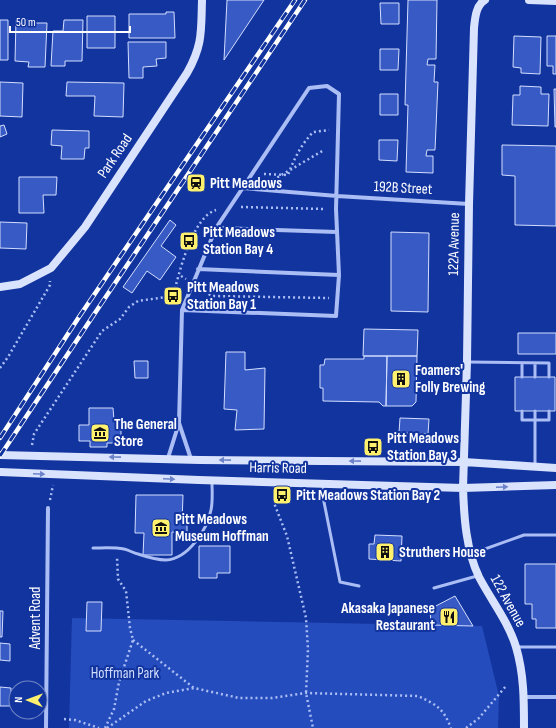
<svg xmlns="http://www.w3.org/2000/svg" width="556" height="728" viewBox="0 0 556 728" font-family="'Sofia Sans Condensed',sans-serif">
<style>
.green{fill:#254cbd}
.building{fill:#375ac4;stroke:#d3defe}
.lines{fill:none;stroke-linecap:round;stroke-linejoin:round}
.path{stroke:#aabdf4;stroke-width:2.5;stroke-dasharray:2 3;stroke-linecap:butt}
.lane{stroke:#aabdf4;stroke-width:3}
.street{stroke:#aabdf4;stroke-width:4}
.secondary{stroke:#dae3fd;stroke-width:8}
.rail-casing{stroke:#fff;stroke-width:4.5}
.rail{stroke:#12349f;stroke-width:3;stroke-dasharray:9;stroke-linecap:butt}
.oneway{fill:#6c83c9}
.labels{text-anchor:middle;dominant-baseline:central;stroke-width:4;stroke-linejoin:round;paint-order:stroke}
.street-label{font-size:15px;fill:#fff;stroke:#12349f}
.poi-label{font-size:15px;font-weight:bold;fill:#fff;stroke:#12349f;text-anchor:start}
.park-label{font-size:15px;fill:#d3defe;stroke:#12349f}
</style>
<rect width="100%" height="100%" fill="#12349f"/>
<path class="green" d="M72 618 482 626 499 696 498 728H69Z"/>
<path class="building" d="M227 0H264L224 60Z
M408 0H437L436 59H428L427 65H435L434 82H438L435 150H427L426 156H433V173L406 172 408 105H405Z
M380 3H399V24H381Z
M166 12H174L175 38H129V14H166Z
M87 16H115V48H87Z
M0 20H8V60H0Z
M16 20H33V23H47L45 67H28L29 62 15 61Z
M64 20H83L82 61H65V66H51L53 31H63Z
M514 36 541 37 540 74 521 73V68L513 67Z
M547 36H556V74H553V66H547Z
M128 42H166V58L156 59 157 66 143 67V78H129Z
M380 49H399L398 70H380Z
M0 82 23 83 22 117 0 116Z
M67 82 124 83 123 117 94 116 95 96H66Z
M520 86 541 87V94H549L548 126 512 125 513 95H520Z
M554 89H556V127H555Z
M380 94H398V115H380Z
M4 125 7 134 0 137V126Z
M52 130 89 131V148H85L84 159H61L62 146 51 145Z
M379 140H398L397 161 379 160Z
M502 145 556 146V226L515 225V176L502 175Z
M19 177H57L56 195H43L44 213H19Z
M170 220 176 225 161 246 176 257 160 280 147 271 132 293 123 287Z
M0 222 27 223 26 249 0 248Z
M391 232 429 233 428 312 391 311Z
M364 329 418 330 417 356H363Z
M518 333H556V354H518Z
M226 352H245V370L265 368 264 429 235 430 237 410 224 409Z
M364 356H387L386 406H383L379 402 323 401V388H320V365H324L325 359H364Z
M387 356H417L416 402 412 406H386Z
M134 361H148V378H135Z
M515 377H555V411H515Z
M89 408H113L114 420H121V443H107V447H90V441H79V425H89Z
M400 418 429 419 428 434 399 433Z
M136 495H183L182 524H187V533L172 532V555H143L144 533H135Z
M375 535 402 536 401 561 369 559V544H374Z
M199 546H230V573H217V578H199Z
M525 564H556V628H536V619H532V604H525Z
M455 596 473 626 431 625 430 609Z
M87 602H102L101 631H86Z
M0 611H3L2 637H0Z
M0 643 10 644V661L0 660Z
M0 687 11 688V706H0Z"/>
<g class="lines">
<path class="path" d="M264 174 288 175C294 159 301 145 313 132L329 130
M273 180 324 150
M241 207 326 209
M181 276 186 279
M200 289 212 296 329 298
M0 368 8 357 50 285V281
M32 445 34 434 102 331 120 319 129 307 138 301 173 296C179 274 192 217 216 210
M275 495 274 503 287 536 306 618 308 649 306 693 313 728
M50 500 53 485
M133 640 194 688
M64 719 75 720 99 728
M105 728 114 709 119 682 133 640 130 628 126 591 118 579 117 557
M107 728 146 701 166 693 194 688 239 698H272L306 693 418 696C437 705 443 708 451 728
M466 728 479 718 506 686"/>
<path class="lane" d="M468 362 549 363V377
M522 363V377
M535 363V377
M522 411V420H549V411
M535 466V411
M323 484V497L340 582 359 586
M93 548C103 548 114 547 124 549 129 550 133 553 138 554 147 557 157 560 166 560 188 559 207 530 211 510 213 501 212 491 212 482
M471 554 524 535H556
M434 588 477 576
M518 647H556"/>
<path class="street" d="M243 188 337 196 469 204
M216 228 337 232
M198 269 339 275
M179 423 191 459
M168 458 179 423 182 310 216 228 309 88 327 86 339 94 336 209 339 275 336 316 182 310
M524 697H556
M46 728 48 508"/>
<path class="secondary" d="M485 0C476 5 475 18 474 28L469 204 467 362 463 488C464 517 466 550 479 577 491 600 508 621 516 647 524 674 524 700 524 728
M529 0 556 1
M0 287 20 284 51 268 85 227 187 73C203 45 201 31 202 0
M0 455 200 460 464 462 556 468
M0 472 199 480 463 488 556 485"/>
<g class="rail-casing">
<path id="rail" d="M0 438 79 317 295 0
M0 456 93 316 305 0"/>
</g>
<use href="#rail" class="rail"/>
</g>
<defs><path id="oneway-solid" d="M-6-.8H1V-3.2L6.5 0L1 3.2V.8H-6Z"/></defs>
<g class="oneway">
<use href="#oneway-solid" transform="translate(115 457) rotate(-179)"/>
<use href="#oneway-solid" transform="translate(225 460) rotate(-179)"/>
<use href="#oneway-solid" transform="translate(355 461) rotate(-179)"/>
<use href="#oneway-solid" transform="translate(39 474) rotate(3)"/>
<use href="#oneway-solid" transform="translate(169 479) rotate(2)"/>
<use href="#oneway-solid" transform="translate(502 487) rotate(-2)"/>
</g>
<defs>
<g id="station-square" transform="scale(1)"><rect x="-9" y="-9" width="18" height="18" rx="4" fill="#fff16e" stroke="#12349f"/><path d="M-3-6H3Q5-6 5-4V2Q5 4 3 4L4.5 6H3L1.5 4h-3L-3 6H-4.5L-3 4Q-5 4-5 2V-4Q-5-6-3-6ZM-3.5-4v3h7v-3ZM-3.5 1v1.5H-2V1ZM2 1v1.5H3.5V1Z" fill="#111"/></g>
<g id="bus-square" transform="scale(1)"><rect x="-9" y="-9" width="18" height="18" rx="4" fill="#fff16e" stroke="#12349f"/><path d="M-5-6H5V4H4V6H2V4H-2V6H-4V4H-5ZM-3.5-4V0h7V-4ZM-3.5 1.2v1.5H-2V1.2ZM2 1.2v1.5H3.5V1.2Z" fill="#111"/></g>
<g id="building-square" transform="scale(1)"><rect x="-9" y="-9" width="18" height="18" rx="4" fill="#fff16e" stroke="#12349f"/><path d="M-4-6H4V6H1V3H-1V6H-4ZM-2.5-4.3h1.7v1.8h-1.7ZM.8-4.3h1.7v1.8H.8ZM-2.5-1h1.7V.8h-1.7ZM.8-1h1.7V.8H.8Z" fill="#111"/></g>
<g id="museum-square" transform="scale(1)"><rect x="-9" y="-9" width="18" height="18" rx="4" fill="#fff16e" stroke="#12349f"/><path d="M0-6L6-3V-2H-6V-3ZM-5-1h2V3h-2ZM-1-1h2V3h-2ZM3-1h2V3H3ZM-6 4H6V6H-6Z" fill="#111"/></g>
<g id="restaurant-square" transform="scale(1)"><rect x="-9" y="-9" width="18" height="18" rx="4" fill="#fff16e" stroke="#12349f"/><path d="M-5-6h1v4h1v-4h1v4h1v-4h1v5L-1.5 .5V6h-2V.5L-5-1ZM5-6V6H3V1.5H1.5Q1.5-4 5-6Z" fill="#111"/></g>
</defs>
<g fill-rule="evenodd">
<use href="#station-square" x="196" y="183"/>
<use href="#bus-square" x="189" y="241"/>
<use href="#bus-square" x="173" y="296"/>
<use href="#building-square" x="401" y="379"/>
<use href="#museum-square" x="100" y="433"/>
<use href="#bus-square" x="373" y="447"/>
<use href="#bus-square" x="282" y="495"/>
<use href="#museum-square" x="161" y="528"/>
<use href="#building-square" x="385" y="552"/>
<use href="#restaurant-square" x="449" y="617"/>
</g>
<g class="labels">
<g class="street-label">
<text transform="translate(115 156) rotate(-56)">Park Road</text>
<text transform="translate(403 188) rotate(3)">192B Street</text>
<text transform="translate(454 244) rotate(-89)">122A Avenue</text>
<text transform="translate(278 468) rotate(1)">Harris Road</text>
<text transform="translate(508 601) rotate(61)">122 Avenue</text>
<text transform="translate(35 618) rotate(-90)">Advent Road</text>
</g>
<g class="poi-label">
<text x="210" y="183">Pitt Meadows</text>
<text x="203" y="232">Pitt Meadows<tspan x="203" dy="17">Station Bay 4</tspan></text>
<text x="187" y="287">Pitt Meadows<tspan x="187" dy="17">Station Bay 1</tspan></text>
<text x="415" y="370">Foamers'<tspan x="415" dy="17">Folly Brewing</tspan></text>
<text x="114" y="424">The General<tspan x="114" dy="17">Store</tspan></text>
<text x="387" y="438">Pitt Meadows<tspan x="387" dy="17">Station Bay 3</tspan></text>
<text x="296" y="495">Pitt Meadows Station Bay 2</text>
<text x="175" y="519">Pitt Meadows<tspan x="175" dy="17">Museum Hoffman</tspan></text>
<text x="399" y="552">Struthers House</text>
<text x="435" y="608" text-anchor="end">Akasaka Japanese<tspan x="435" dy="17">Restaurant</tspan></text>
</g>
<g class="park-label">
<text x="125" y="673">Hoffman Park</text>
</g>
</g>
<g transform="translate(28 700) rotate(271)"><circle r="19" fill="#12349f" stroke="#7185c5"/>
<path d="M0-3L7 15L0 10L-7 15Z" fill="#fff16e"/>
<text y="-6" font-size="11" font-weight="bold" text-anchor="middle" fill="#ffffff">N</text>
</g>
<path d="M10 26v6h120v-6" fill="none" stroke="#ffffff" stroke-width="2"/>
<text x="16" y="26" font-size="12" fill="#ffffff" stroke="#12349f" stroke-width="3" paint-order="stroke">50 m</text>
</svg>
